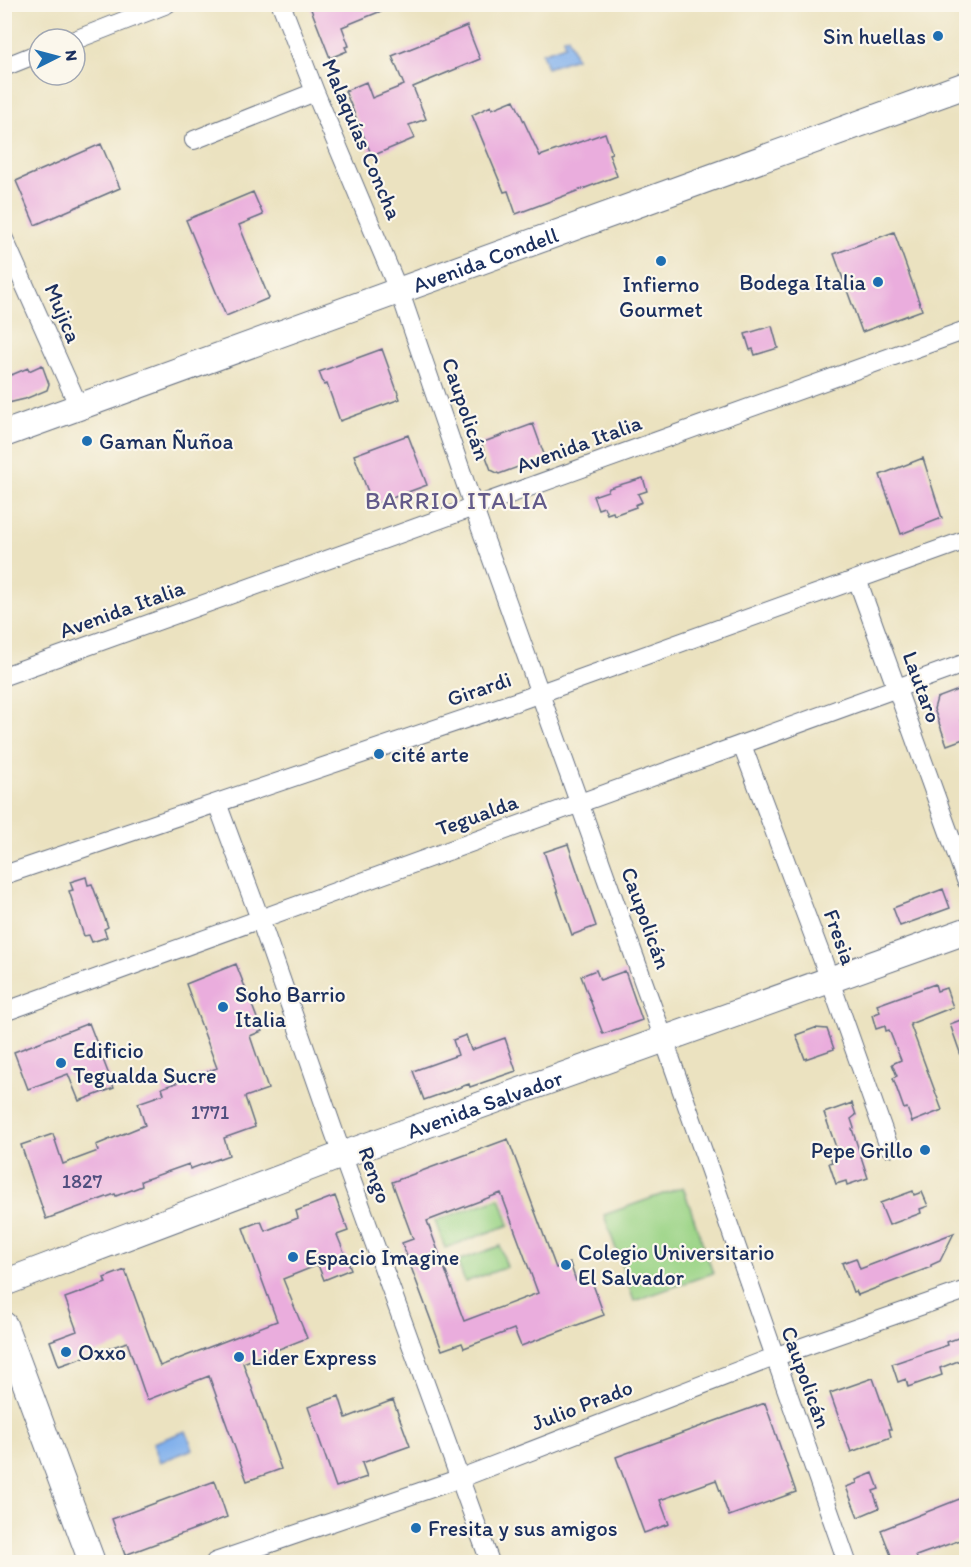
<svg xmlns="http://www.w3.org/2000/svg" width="971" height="1567" viewBox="0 0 971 1567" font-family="Itim,sans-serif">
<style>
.green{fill:#9cd487;stroke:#5c8272;stroke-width:1.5}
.water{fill:#81b0ec;stroke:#4e70a5;stroke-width:1.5}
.building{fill:#eaaddd;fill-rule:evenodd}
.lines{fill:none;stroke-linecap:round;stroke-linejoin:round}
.street-casing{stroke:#646e80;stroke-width:20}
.secondary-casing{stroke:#646e80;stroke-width:28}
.street{stroke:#fff;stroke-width:18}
.secondary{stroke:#fff;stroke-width:26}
.poi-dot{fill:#1f6fb2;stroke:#fbf7ec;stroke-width:2}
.labels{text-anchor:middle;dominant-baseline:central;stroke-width:4.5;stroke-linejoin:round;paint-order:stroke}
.number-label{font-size:20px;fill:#4f4e7e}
.poi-label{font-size:22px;fill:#1b2f5e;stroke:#fbf7ec;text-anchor:start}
.street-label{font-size:22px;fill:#1b2f5e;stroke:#fbf7ec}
.neighbourhood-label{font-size:24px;letter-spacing:1.5px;fill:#635b8a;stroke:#fbf7ec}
</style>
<rect width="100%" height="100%" fill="#fbf7ec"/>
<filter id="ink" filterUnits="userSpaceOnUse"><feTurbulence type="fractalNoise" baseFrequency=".0167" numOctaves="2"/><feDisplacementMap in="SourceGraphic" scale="12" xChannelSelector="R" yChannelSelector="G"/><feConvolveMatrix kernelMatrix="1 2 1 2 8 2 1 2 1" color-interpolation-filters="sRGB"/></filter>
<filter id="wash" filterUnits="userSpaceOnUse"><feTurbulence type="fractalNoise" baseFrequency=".008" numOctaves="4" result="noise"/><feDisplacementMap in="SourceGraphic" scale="24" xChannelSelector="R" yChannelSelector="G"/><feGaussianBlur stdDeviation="1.35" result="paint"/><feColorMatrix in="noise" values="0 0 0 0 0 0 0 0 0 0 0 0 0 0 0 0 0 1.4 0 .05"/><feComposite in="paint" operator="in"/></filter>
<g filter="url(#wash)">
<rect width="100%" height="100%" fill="#ebe2c0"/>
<path class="green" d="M683 1187 713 1273 634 1301 604 1215Z
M500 1198 509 1225 445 1248 435 1221Z
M500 1246 507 1267 465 1282 457 1261Z"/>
<path class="water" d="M568 37 576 58 547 68 542 53 565 45 563 38Z
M186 1431 193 1449 160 1462 153 1443Z"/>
<g id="blocks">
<path class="building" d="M309 4H396V5L342 27 349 46 345 47 347 51 330 58Z
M467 26 480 59 413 87 426 119 409 125 415 138 372 156 345 91 366 82 372 98 404 85 392 56Z
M514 100 540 156 605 133 612 153 609 154 617 176 516 214 508 191 504 192 472 115 491 106 492 109Z
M101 144 120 188 35 225 16 181Z
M253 192 263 215 239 225 269 298 226 316 186 220Z
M894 232 922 310 862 332 834 254Z
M772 326 778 348 755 355 753 349 750 350 745 334Z
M382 349 400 399 340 421 327 384 324 385 319 372Z
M42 365 49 384 47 390 25 399 4 404V378L28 368 29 371Z
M533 424 545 457 499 474 491 470 481 443Z
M408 435 427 485 373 505 354 455Z
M923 458 942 518 901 534 880 475Z
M643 478 647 491 638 494 642 502 635 505 636 507 614 515 613 512 607 514 604 507 598 509 593 496 608 491 609 488Z
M966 687V717L961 719 966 738 947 745 934 709 937 698Z
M568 844 596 926 572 935 544 852Z
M86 877 88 885 92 884 108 927 104 929 107 937 92 942 89 935 84 936 69 891 73 890 70 882Z
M943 889 950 908 900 926 893 908Z
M236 964 262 1031 250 1036 268 1089 245 1097 255 1127 224 1138 229 1155 190 1169 189 1164 141 1181 142 1186 116 1196 115 1194 46 1219 21 1145 53 1134 63 1164 98 1151 96 1145 145 1125 138 1103 164 1094 162 1088 217 1068 186 984Z
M596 970 600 980 625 971 642 1020 603 1034 581 976Z
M935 984 937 991 946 988 953 1007 910 1024 942 1110 912 1122 907 1108 904 1109 893 1078 897 1076 892 1064 901 1060 889 1030 886 1031 885 1026 876 1029 872 1015 880 1012 877 1005Z
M966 1018V1063L964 1064 950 1024Z
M89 1023 114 1088 79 1101 68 1074 28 1089 14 1052Z
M815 1028 827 1029 834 1049 805 1059 796 1035Z
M466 1035 471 1050 505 1038 516 1071 470 1087 469 1084 424 1100 413 1071 458 1055 453 1040Z
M852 1103 856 1115 851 1119 854 1128 852 1129 868 1178 847 1185 846 1181 836 1184 829 1163 832 1162 830 1155 838 1153 824 1113Z
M508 1139 556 1268 570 1263 576 1281 590 1276 604 1315 521 1346 514 1329 464 1348 462 1343 442 1350 402 1243 413 1239 392 1182ZM501 1193 538 1293 464 1321 427 1221Z
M913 1191 914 1195 922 1192 928 1206 920 1209 921 1213 889 1225 880 1203Z
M335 1196 348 1231 337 1235 351 1269 324 1280 318 1265 283 1279 307 1338 243 1363 281 1469 247 1481 209 1376 147 1400 127 1342 59 1366 50 1341 77 1331 65 1298 106 1283 104 1278 125 1270 160 1366 277 1321 243 1228 261 1221 265 1231 298 1218 296 1211Z
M954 1233 940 1261 931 1265V1267L858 1295 856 1291 853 1292 842 1263 856 1258 860 1269Z
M966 1335V1358L940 1368 942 1375 908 1387 906 1379 898 1382 892 1364 948 1345 947 1342Z
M873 1378 891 1429H889L891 1437 851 1452 830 1393Z
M339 1396 346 1418 393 1400 410 1446 362 1463 367 1477 336 1487 308 1407Z
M765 1403 796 1492 729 1516 716 1480 660 1500 669 1524 644 1533 616 1457Z
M873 1473 879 1489 873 1491 879 1508 858 1517 846 1487 857 1483 856 1480Z
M215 1481 227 1517 125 1555 112 1519Z
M962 1498 966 1511V1538L916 1556 919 1563H894L881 1530Z"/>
</g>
</g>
<g filter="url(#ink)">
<use href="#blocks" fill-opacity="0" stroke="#646e80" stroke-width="1.5"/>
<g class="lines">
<g class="street-casing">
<path id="street" d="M281 4 315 92 404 304 481 529 656 1017 847 1562
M75 40 167 4
M4 67 39 53
M194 140 315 92
M4 239 79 407
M857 579 966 880
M4 676 966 330
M742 745 822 958 889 1147
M217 803 260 919 334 1132 490 1562
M4 875 521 700 966 540
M4 1012 966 663
M215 1562 461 1478 774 1357 966 1290"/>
</g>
<g class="secondary-casing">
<g id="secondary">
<path id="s1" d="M4 434 966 85"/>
<path id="s2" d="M4 1283 342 1155 966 931"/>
<path d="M4 1325 92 1562"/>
</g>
</g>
<use href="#street" class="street"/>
<use href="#secondary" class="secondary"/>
</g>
</g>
<g class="poi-dot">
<circle cx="938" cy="36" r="6"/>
<circle cx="661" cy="261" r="6"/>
<circle cx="878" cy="282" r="6"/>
<circle cx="87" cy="441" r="6"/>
<circle cx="379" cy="754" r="6"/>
<circle cx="223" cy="1007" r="6"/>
<circle cx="61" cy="1063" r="6"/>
<circle cx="925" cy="1150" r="6"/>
<circle cx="293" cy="1257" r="6"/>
<circle cx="566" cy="1265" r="6"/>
<circle cx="66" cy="1352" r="6"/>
<circle cx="239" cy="1357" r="6"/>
<circle cx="416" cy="1528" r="6"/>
</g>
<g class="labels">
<g class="number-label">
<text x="210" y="1112">1771</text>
<text x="82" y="1181">1827</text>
</g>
<g class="poi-label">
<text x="926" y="36" text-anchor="end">Sin huellas</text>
<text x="866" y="282" text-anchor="end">Bodega Italia</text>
<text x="661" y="284" text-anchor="middle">Infierno<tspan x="661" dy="25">Gourmet</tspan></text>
<text x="99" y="441">Gaman Ñuñoa</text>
<text x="391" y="754">cité arte</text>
<text x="235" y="994">Soho Barrio<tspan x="235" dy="25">Italia</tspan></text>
<text x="73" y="1050">Edificio<tspan x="73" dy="25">Tegualda Sucre</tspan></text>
<text x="913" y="1150" text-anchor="end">Pepe Grillo</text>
<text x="578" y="1252">Colegio Universitario<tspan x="578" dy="25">El Salvador</tspan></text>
<text x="305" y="1257">Espacio Imagine</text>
<text x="78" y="1352">Oxxo</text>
<text x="251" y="1357">Lider Express</text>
<text x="428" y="1528">Fresita y sus amigos</text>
</g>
<g class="street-label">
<text transform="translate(362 139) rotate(67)">Malaquías Concha</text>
<text stroke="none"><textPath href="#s1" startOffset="512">Avenida Condell</textPath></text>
<text transform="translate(63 313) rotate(67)">Mujica</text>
<text transform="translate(466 409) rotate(71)">Caupolicán</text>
<text transform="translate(579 444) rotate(-20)">Avenida Italia</text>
<text transform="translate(122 609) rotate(-20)">Avenida Italia</text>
<text transform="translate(922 687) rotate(70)">Lautaro</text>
<text transform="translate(479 689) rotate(-19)">Girardi</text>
<text transform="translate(477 815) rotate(-20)">Tegualda</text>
<text transform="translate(646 918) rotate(70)">Caupolicán</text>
<text transform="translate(840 937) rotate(70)">Fresia</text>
<text stroke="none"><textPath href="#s2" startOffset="513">Avenida Salvador</textPath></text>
<text transform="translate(375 1175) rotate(70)">Rengo</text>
<text transform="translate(806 1377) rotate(70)">Caupolicán</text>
<text transform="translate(582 1405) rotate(-21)">Julio Prado</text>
</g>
<g class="neighbourhood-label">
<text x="457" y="500">BARRIO ITALIA</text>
</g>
</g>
<rect width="971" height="1567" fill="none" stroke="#fbf7ec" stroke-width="24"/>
<g transform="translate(57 57) rotate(84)"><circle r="28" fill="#fbf7ec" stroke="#a1a7b3" stroke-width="1.5"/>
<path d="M0-4.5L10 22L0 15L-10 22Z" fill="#1f6fb2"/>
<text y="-9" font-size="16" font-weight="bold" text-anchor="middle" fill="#1b2f5e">N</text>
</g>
</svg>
